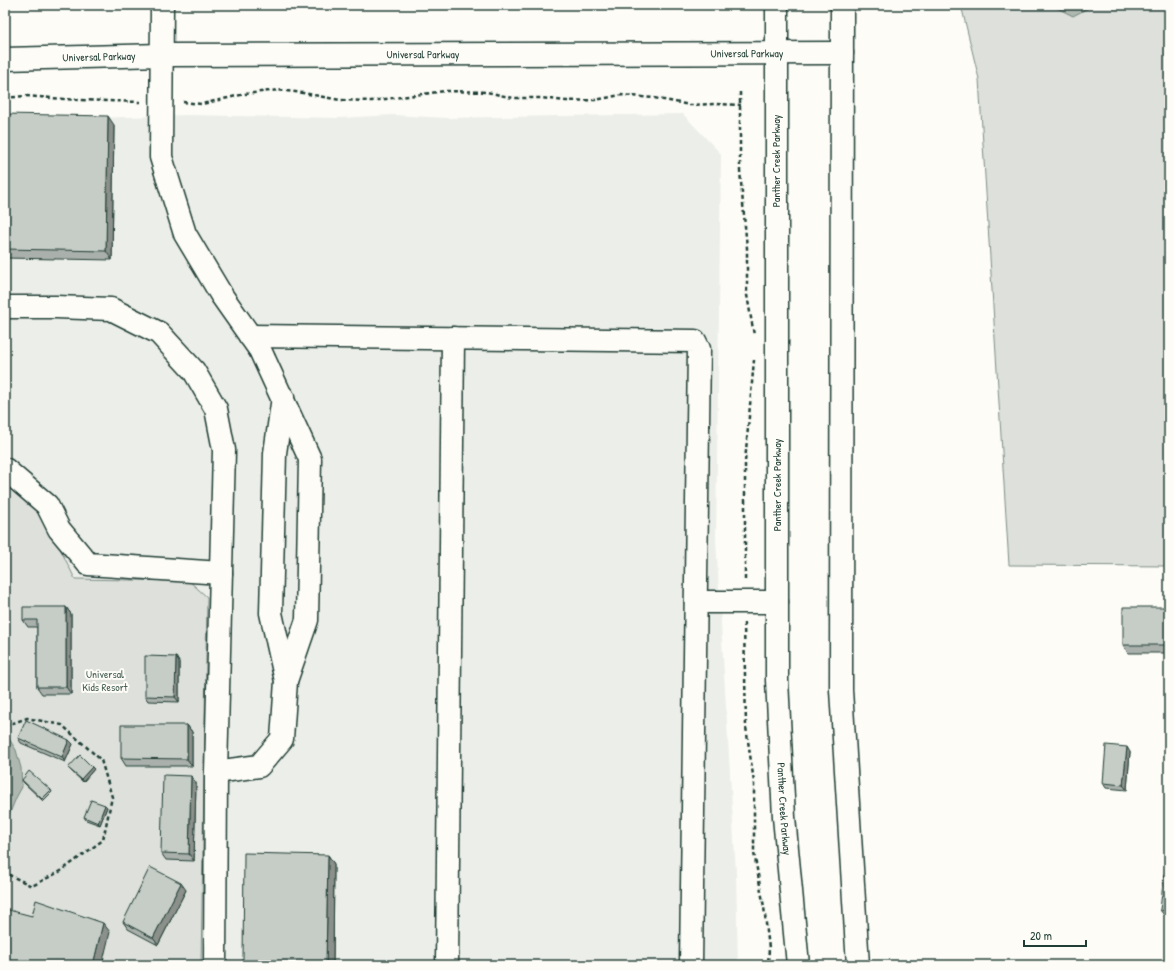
<svg xmlns="http://www.w3.org/2000/svg" width="1174" height="970" viewBox="0 0 1174 970" font-family="'Patrick Hand',sans-serif">
<style>
.built{fill:#eceee9}
.green{fill:#dde0db;stroke:#7e8e88}
.water{fill:#aeb8b1;stroke:#75877f}
.lines{fill:none;stroke-linecap:round;stroke-linejoin:round}
.minor-casing{stroke:#1f3d34;stroke-width:25}
.major-casing{stroke:#1f3d34;stroke-width:25}
.path{stroke:#1f3d34;stroke-width:2.5;stroke-dasharray:4 3;stroke-linecap:butt}
.minor{stroke:#fdfcf7;stroke-width:22}
.major{stroke:#fdfcf7;stroke-width:22}
.wall{fill:#aab0ab;stroke:#1f3d34}
.shaded-wall{fill:#8b908b;stroke:#1f3d34}
.building{fill:#c6cdc7;stroke:#1f3d34}
.labels{text-anchor:middle;dominant-baseline:central;stroke-width:4;stroke-linejoin:round;paint-order:stroke}
.street-label{font-size:11px;fill:#1f3d34;stroke:#fdfcf7}
.park-label{font-size:11px;fill:#455e55;stroke:#fdfcf7}
</style>
<rect width="100%" height="100%" fill="#fdfcf7"/>
<filter id="ink" filterUnits="userSpaceOnUse"><feTurbulence type="fractalNoise" baseFrequency=".025" numOctaves="2"/><feDisplacementMap in="SourceGraphic" scale="8" xChannelSelector="R" yChannelSelector="G"/><feConvolveMatrix kernelMatrix="1 2 1 2 8 2 1 2 1" color-interpolation-filters="sRGB"/></filter>
<g filter="url(#ink)">
<path class="built" d="M683 114 721 154 716 540 736 873 738 965H5V118H97L188 115 340 118 393 115 447 118Z"/>
<path class="green" d="M961 5H1169V566L1009 565 979 79Z
M5 483 44 516 75 579 189 581 207 597 201 965H5Z"/>
<path class="water" d="M1051 5H1094L1073 16Z
M5 737H8L16 750 21 768 22 787 16 798 5 825Z"/>
<g class="lines">
<g class="minor-casing">
<g id="minor">
<path d="M162 5 161 157 185 234 222 296 260 350 310 459 307 620 286 681 282 739 259 766 216 772"/>
<path id="s1" d="M5 59 162 55 842 53"/>
<path d="M5 307H56L111 309 159 333 194 371 216 409 224 450 216 772 215 965"/>
<path d="M250 336 695 341 699 349 691 965"/>
<path d="M283 397 275 453 271 613 286 681"/>
<path d="M5 469 47 505 59 529 88 564 221 573"/>
<path d="M696 602H777"/>
<path d="M447 965 453 338"/>
</g>
</g>
<g class="major-casing">
<g id="major">
<path id="s2" d="M777 5V680L784 817 798 965"/>
<path d="M842 5 841 690 858 965"/>
</g>
</g>
<path class="path" d="M740 92V171L747 248V295L754 335
M5 98 25 96 79 100 140 102
M183 102 202 104 245 94 278 90 303 93 340 100 371 101 445 91 487 92 513 98H542L566 101 595 100 621 95 654 98 690 105 716 104 741 105
M745 580V462L754 360
M744 623 746 727 754 782V853L764 907 769 948 768 965
M5 726 27 718 62 725 101 760 112 797 103 840 61 871 32 886 5 873"/>
<use href="#minor" class="minor"/>
<use href="#major" class="major"/>
</g>
<path class="wall" d="M5 114 114 125 112 260 5 258Z
M66 607 71 614V694H42L37 687V627H28L23 620Z
M1169 607V653H1128L1123 645Z
M176 657 179 662V702L148 701 145 696Z
M187 725 192 732V766H126L121 758Z
M18 738 69 740 73 744 65 762 21 743Z
M1130 752 1127 790 1106 788 1103 783Z
M92 767 94 769 83 782 70 770 68 768Z
M191 776 196 783 194 861 166 860 161 853Z
M22 780 51 790 52 792 43 801 24 783Z
M105 805 107 807 100 825 86 820 84 817Z
M328 855 334 864 333 965H246L243 961Z
M1169 875V915H1164L1160 910Z
M186 890 158 945 128 929 123 922Z"/>
<path class="shaded-wall" d="M108 116 114 125 112 260 106 251Z
M66 607 71 614V694L66 687Z
M176 657 179 662V702L175 697Z
M187 725 192 732V766L187 759Z
M69 740 73 744 65 762 62 757Z
M1127 747 1130 752 1127 790 1123 785Z
M92 767 94 769 83 782 81 779Z
M191 776 196 783 194 861 189 854Z
M105 805 107 807 100 825 98 823Z
M328 855 334 864 333 965H327L326 964Z
M181 883 186 890 158 945 153 938Z
M103 923 110 932 102 965H93Z"/>
<path class="building" d="M5 114 108 116 106 251 5 249Z
M23 607H66V687H37V620H23Z
M1123 607H1169V645H1123Z
M145 656 176 657 175 697 145 696Z
M26 720 69 740 62 757 18 738Z
M121 725H187V759L121 758Z
M1106 745 1127 747 1123 785 1103 783Z
M80 755 92 767 81 779 68 768Z
M29 771 51 790 42 799 22 780Z
M163 775 191 776 189 854 161 853Z
M91 800 105 805 98 823 84 817Z
M244 853 328 855 326 964 243 961Z
M150 867 181 883 153 938 123 922Z
M1164 874 1169 875V911L1160 910Z
M36 900 103 923 93 965H5V909L32 916Z"/>
</g>
<g class="labels">
<g class="street-label">
<text stroke="none"><textPath href="#s1" startOffset="742">Universal Parkway</textPath></text>
<text stroke="none"><textPath href="#s1" startOffset="418">Universal Parkway</textPath></text>
<text stroke="none"><textPath href="#s1" startOffset="94">Universal Parkway</textPath></text>
<text transform="translate(776 161) rotate(-90)">Panther Creek Parkway</text>
<text transform="translate(777 485) rotate(-90)">Panther Creek Parkway</text>
<text stroke="none"><textPath href="#s2" startOffset="804">Panther Creek Parkway</textPath></text>
</g>
<g class="park-label">
<text x="105" y="674">Universal<tspan x="105" dy="13">Kids Resort</tspan></text>
</g>
</g>
<rect width="1174" height="970" fill="none" stroke="#fdfcf7" stroke-width="20"/>
<rect x="10" y="10" width="1154" height="950" fill="none" stroke="#1f3d34" stroke-width="1.5" filter="url(#ink)"/>
<path d="M1024 940v6h62v-6" fill="none" stroke="#1f3d34" stroke-width="2"/>
<text x="1030" y="940" font-size="12" fill="#1f3d34" stroke="#fdfcf7" stroke-width="3" paint-order="stroke">20 m</text>
</svg>
